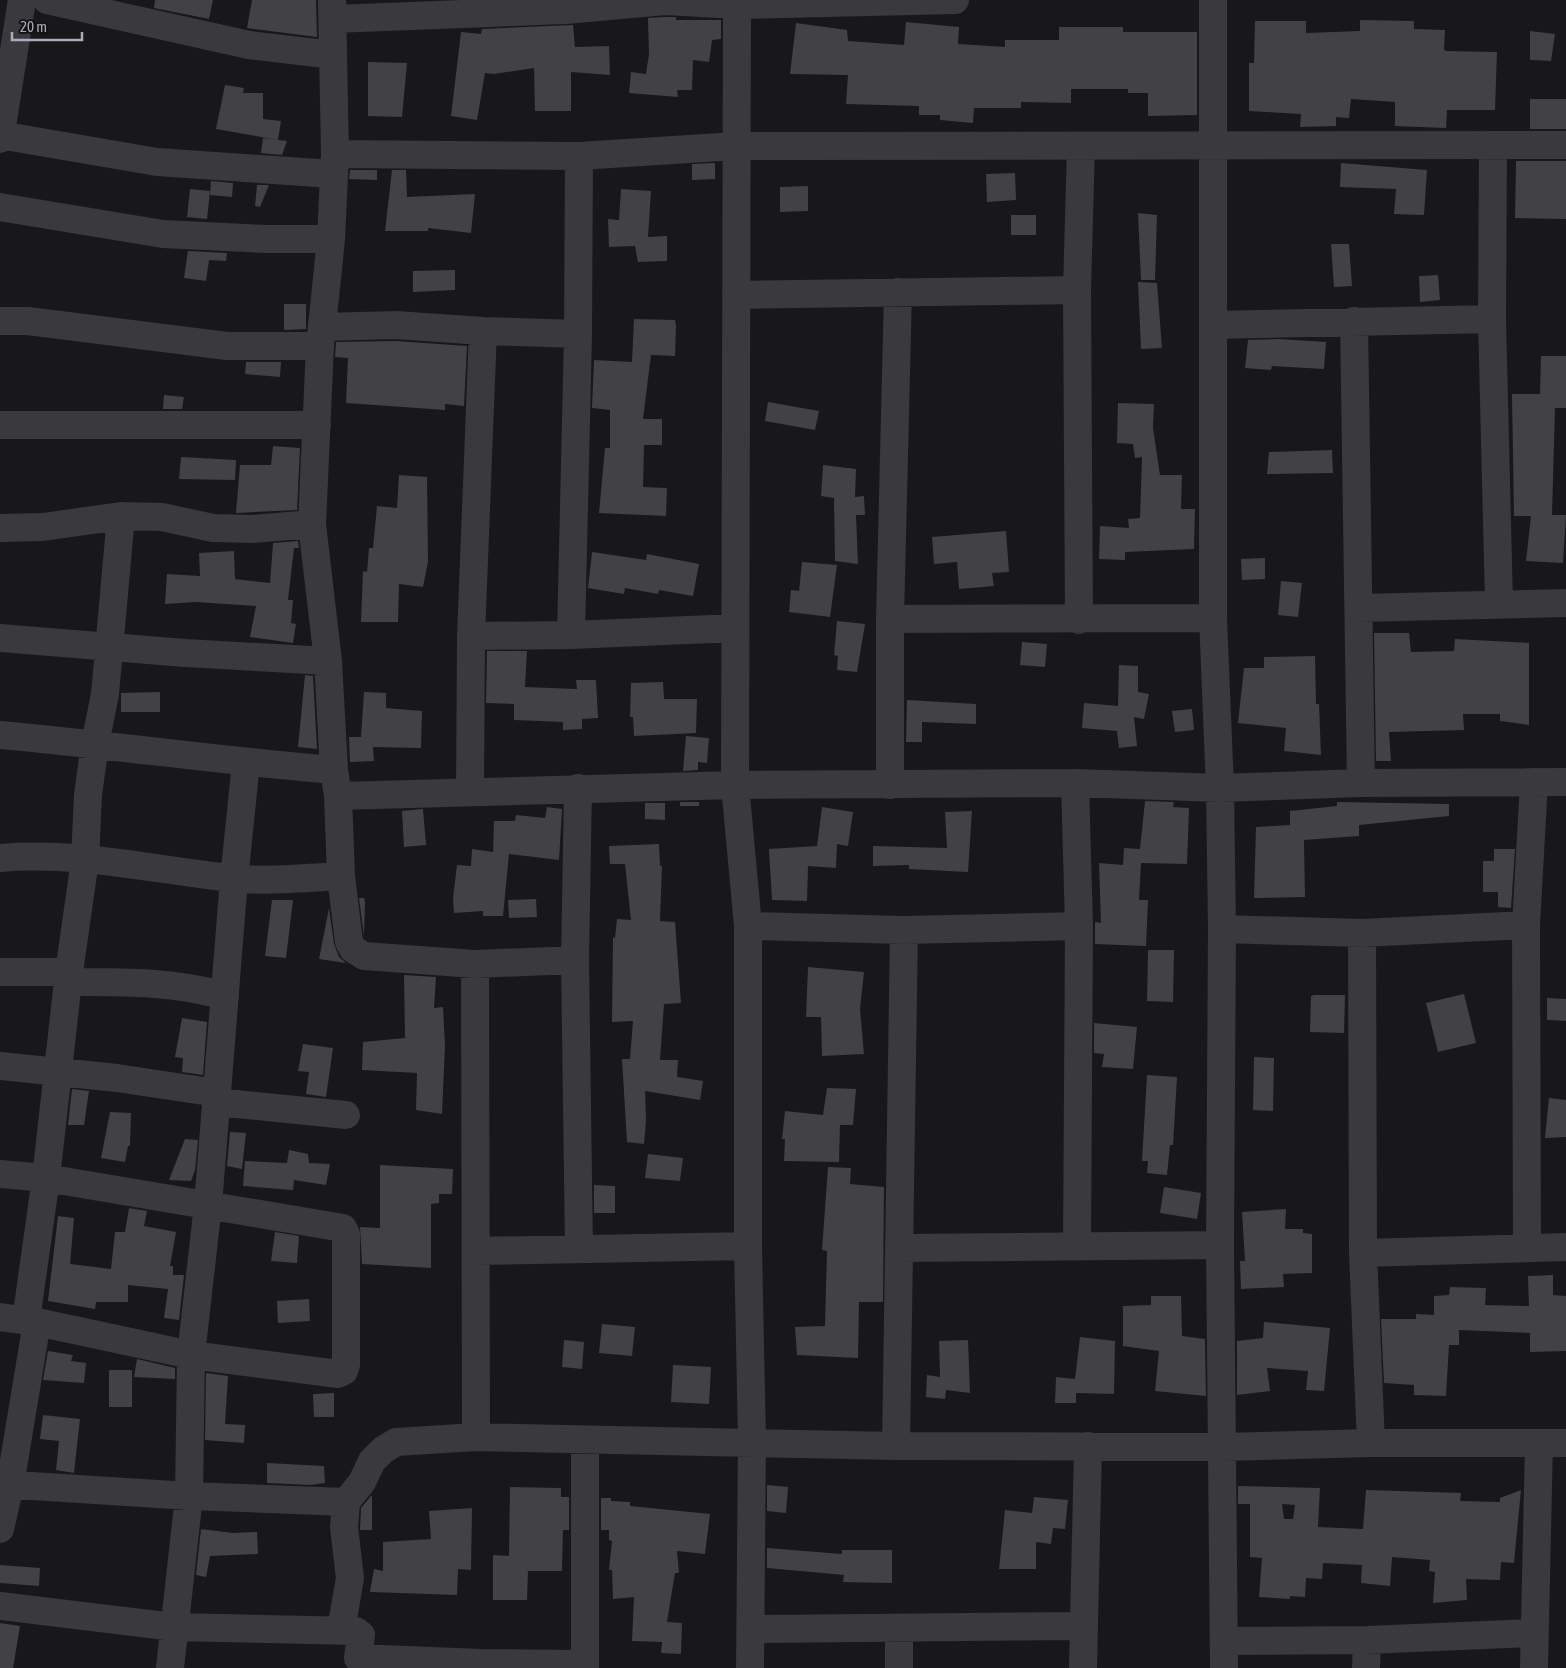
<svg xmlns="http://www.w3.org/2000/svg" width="1566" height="1668" viewBox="0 0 1566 1668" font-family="'Asap Condensed',sans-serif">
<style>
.building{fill:#424146;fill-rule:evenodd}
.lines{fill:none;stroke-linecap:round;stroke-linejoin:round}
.minor{stroke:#39393e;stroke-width:28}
</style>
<rect width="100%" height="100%" fill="#181719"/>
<path class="building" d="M155 0H213L209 19 154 8Z
M252 0H316L317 37 247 28Z
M665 17H676V20H721V39L712 40 709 62 693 60 692 90H677L678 97 629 93 631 72 646 74 649 54 648 18Z
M1360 20 1414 21V29L1445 30 1444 50 1446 51 1497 52 1495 110H1447L1446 128 1395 126V102L1351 99 1349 118 1336 117V126L1300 127 1301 114 1249 111V63H1254L1255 21H1306V33L1360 31Z
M906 22 959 27 958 44 1005 47V40H1059V27H1123V32H1197V115L1148 116V93H1128V89H1071V103L1021 102V108H974L973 123 940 120V115H919V106L846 104 848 75 790 74 796 23 847 30 848 41 904 45Z
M573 25 575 47 609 46 610 75 571 72V111H535L534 68 494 74 485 73 477 120 451 116 461 32 481 34 482 29Z
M1530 31 1555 34 1551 61 1530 60Z
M368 62 407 63 402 117 368 116Z
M225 85 244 88 243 93H263V119L281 121 278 140 216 129Z
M1530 99H1566V129H1530Z
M263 138 287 141 282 155 261 153Z
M1516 161H1566V219L1515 218Z
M715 163V179L692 180V164Z
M1341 163 1427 170 1424 215 1394 214 1396 189 1340 187Z
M350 170H377V180L349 179Z
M392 170H406L407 197 475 194 471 233 428 228V231H385Z
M1015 173 1016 200 987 202 986 174Z
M211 181 233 183 232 197 210 195Z
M257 185H269L260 207 255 206Z
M808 186V211L780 212V187Z
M190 189 210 191 207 219 187 217Z
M621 189 651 191 648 237 667 236V261L638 262 635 246 609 247 608 219 619 220Z
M1138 213 1157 215 1155 280H1141Z
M1011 215H1036V235H1011Z
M1331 244H1349L1352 286 1334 287Z
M188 251 227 253 226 261 209 260 206 281 184 278Z
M455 270V290L413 292V271Z
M1438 275 1440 300 1420 302 1419 276Z
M1138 282 1157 283 1162 348 1141 349Z
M284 304H306V329L284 330Z
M634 319 675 320 676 326 675 356 651 355 643 419H662V445H644L643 487 667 488 666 516 599 513 605 448H610V410L592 408 594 360 632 362Z
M1279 339 1326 342 1324 369 1272 366 1271 370 1245 368 1248 340Z
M396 341 467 346 464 406 445 404V410L346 403 348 358 335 357 336 342Z
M1541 356H1566V408H1555L1552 515H1566L1563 563 1526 561 1531 516H1514L1512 394H1540Z
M246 362H281L280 377 245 374Z
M164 395 184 397 182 409H163Z
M768 402 819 411 815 430 765 421Z
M1118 403 1154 404 1153 428 1160 475H1182L1181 509H1195L1194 549 1125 552V560L1099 559 1100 526 1129 528 1128 519 1140 518 1142 457 1135 458 1133 444 1117 443Z
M273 446 300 448 297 510 236 513 240 465H271Z
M1332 450 1333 473 1267 474 1269 452Z
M181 457 236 460 235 480 179 479Z
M823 465 856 469 855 497 864 496 865 515H856L858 564 835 561 834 498 821 496Z
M399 475 427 477 428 562 423 587 399 584 398 622H361L363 571 367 572 369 548H373L377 506 397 508Z
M1006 531 1009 572 992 573 994 586 959 589 957 562 934 564 932 537Z
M298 541 299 548H294L288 600H293L291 623 296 624 293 643 250 637 256 606 196 602 165 604 167 574 200 576 199 553 234 551 235 579 270 583 273 543Z
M592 552 646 560 647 554 699 564 693 596 659 590 658 594 625 588 624 594 588 588Z
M1265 558V579L1242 580 1241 559Z
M802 562 837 565 830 617 789 612 791 590 799 591Z
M1281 581 1302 583 1298 617 1278 615Z
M837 621 865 624 857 672 837 670 838 656 834 655Z
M1374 633H1409L1411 652 1454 651 1455 639 1529 643V725L1500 721V714H1463L1464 730 1389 732 1391 761H1376Z
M1022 642 1047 644 1045 667 1020 665Z
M487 651H527L525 687 577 689 576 680H596L598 718 582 719V729L563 730V722L514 720V704L486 703Z
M1315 656 1316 704H1319L1321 755 1284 751 1286 728 1238 723 1244 668H1264V657Z
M1119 665 1138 666V692L1149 694 1144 719 1134 717 1137 746 1119 748 1117 731 1082 728 1084 703 1118 706Z
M305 675 313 676 317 749 298 747Z
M663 682 664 699H697L696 733 634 736 633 717H630L631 683Z
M160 692V712H121V693Z
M364 692 386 693V708L422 711 421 748 373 747 374 761 350 762 349 737H361Z
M907 700 976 704V724L922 722V742H906Z
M1192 709 1194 730 1175 732 1172 711Z
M686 736 709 738 707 763 698 762V770L683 771Z
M1145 801 1174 802 1173 807 1189 808 1187 864 1141 863 1139 900H1148L1146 946 1095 944V922L1101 923 1099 863 1123 865 1124 848 1140 849Z
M680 802H699V806H680Z
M1337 802 1449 804V816L1359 825V836L1304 840 1305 897 1254 898 1256 827 1290 825V811L1337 806Z
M645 803H665V820L645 819Z
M547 807 562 809 559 860 509 854 503 916H483V911L454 913 453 898 457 865 471 866 472 849 493 852 494 821H515L516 815 545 818Z
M822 807 853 812 848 846 837 844 836 868 808 866 807 901 772 900 769 849 817 846Z
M423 809 426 845 404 847 402 811Z
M972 811 968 872 909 869V865L873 866V846L947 848 945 812Z
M659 844 660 866H662L660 921 675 922 681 1003 664 1004 660 1060H678L677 1077 703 1081 700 1100 645 1091 646 1121 644 1144 627 1142 622 1059H630L633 1021 612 1022 613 937 615 938 617 919 631 920 625 864H610L609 846Z
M1494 849H1515L1511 908 1498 907V892H1483V861H1494Z
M359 898H364L365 902 364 936Z
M536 899 537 917 509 918 508 900Z
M272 900H293L286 958 265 956Z
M329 908 334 944 339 957 346 963 319 959Z
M1148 950H1174L1173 1002 1147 1001Z
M808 967 864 972 860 1009 864 1054 822 1056 821 1017H806Z
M404 975 436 977 434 1008 443 1007 445 1046 442 1114 416 1110 417 1073 362 1070 363 1042 405 1038Z
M1464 994 1476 1043 1438 1052 1426 1003Z
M1314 995H1345L1344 1033 1310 1032 1311 996Z
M1547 998 1566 999V1021L1547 1020Z
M182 1018 207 1022 203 1075 182 1072 183 1058 175 1057Z
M1094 1023 1137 1027 1133 1069 1102 1067 1104 1054 1094 1053Z
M303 1044 333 1048 326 1097 306 1094 309 1072 298 1071Z
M1254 1057 1274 1058 1273 1111 1253 1110Z
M1147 1075 1177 1077 1173 1145H1170L1167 1175 1147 1173 1148 1161H1142Z
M827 1088 856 1089 853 1125H840L839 1162 784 1161 785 1139H782L785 1111 823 1115Z
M72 1089 89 1091 84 1125H68Z
M1549 1098 1566 1100V1137L1545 1138Z
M110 1112 131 1113 130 1146H128L125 1162 101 1158Z
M230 1132 246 1133 242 1169 227 1166Z
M185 1139 198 1140 195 1170 191 1181 169 1180Z
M289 1150 308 1154 309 1163 330 1164 326 1185 294 1180 293 1190 243 1186 245 1161 287 1163Z
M648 1154 683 1158 680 1181 645 1178Z
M380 1165 453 1169 452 1194H439V1203L431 1204V1268L362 1264 360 1227 380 1228Z
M828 1167 851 1168 850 1184 884 1187 883 1302H859L858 1358 797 1355 795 1327 825 1326 827 1251 822 1250Z
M594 1185 615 1186V1213H594Z
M1164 1187 1201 1193 1197 1219 1160 1213Z
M129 1208 147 1211 144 1226 176 1232 170 1266H173V1275H184L179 1320 164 1318 168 1289 128 1285V1302H96L95 1309 48 1301 58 1216 74 1218 70 1264 111 1269 115 1232H125Z
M1286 1209 1285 1229H1303V1233L1312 1234V1273L1283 1274 1284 1287 1241 1289 1240 1261H1245L1242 1212Z
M275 1232 299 1236 297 1263 271 1261Z
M1553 1275V1295L1566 1296V1351L1530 1352V1333L1459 1330V1345H1449L1446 1396 1414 1395V1385L1384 1383 1381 1319H1416V1314L1434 1315V1296L1449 1295 1450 1287 1486 1288 1485 1305 1529 1306 1528 1276Z
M1151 1296H1181L1182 1336 1205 1339 1206 1396 1155 1391 1159 1351 1123 1346V1306L1151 1305Z
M309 1299 310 1321 278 1323 277 1301Z
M1264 1322 1330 1328 1324 1391 1306 1390 1308 1371 1267 1368 1270 1391 1237 1395V1341L1263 1338Z
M602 1324 635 1327 632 1356 599 1353Z
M1080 1337 1115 1341 1114 1394 1076 1393V1403H1055L1056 1377 1075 1379Z
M564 1340 584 1342 582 1369 562 1367Z
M968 1340 970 1393 946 1390 945 1399 926 1397 927 1375 940 1377 939 1341Z
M48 1351 73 1355 71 1361 86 1363 84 1383 43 1380Z
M137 1359 175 1368V1379L134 1377Z
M673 1365 711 1367 709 1404 671 1402Z
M109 1370H132V1407H109Z
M206 1373 228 1376 225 1424 245 1425 244 1443 205 1440Z
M334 1393V1417H314L313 1394Z
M43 1415 80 1419 74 1473 56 1470 59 1441 40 1439Z
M267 1463 324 1466 325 1483 310 1485 267 1483Z
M767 1485 788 1487 786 1513 767 1511Z
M1238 1486 1320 1488 1318 1527 1363 1529 1366 1490 1461 1493 1460 1501 1500 1502V1498L1521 1490 1514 1563 1501 1562 1500 1580 1466 1579 1467 1600 1433 1603 1435 1572 1429 1571 1430 1560 1392 1557 1390 1586 1361 1583 1362 1565 1323 1563 1322 1579 1306 1578 1305 1597 1290 1596V1599L1259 1597 1262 1558 1250 1557V1504H1238ZM1282 1504 1295 1505 1293 1519H1284Z
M510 1487 561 1488V1497H569V1530H563L562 1571H528L527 1600H493V1555L509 1556Z
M371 1496H372V1530H360L361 1508Z
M1034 1497 1068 1500 1065 1529 1053 1528 1051 1544 1036 1542V1569H999L1005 1510 1032 1513Z
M601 1498H611V1501L630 1502V1506L710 1514 705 1554 677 1551 679 1573H675L667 1622 682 1623 681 1654 661 1653 662 1642 632 1641 634 1597 613 1599 612 1570H609L612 1541 609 1540V1530H601Z
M472 1508 471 1570 458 1569 457 1595 370 1592 374 1569 383 1571V1542L431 1539 429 1511Z
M201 1529 233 1533 257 1532 258 1554 210 1556 206 1577 196 1575Z
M767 1548 842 1554V1550H892V1583L843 1582 844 1575 767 1568Z
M0 1565 40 1568 39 1586 0 1583Z
M0 1623 20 1626 13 1668H0Z"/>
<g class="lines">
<path class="minor" d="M47 0 249 45 333 55
M332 0 335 154 331 239 320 346 312 524 328 661 334 770 338 796 735 785 1075 783 1220 788 1361 783 1566 782
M737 0 735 785 748 926V1246L752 1441 750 1668
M1213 0V618L1220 788 1222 929 1220 1245 1224 1668
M333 19 565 10 665 1 737 5 955 0
M0 135 157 162 332 174
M0 139 22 0
M1493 145 1492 319 1499 603
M335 154 579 156 736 146 1566 145
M0 207 163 234 266 239H331
M736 295 1077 290
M0 321H28L227 346H320
M1354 321 1361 783
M1213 325 1492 319
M322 327 396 325 483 331 578 334
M0 425H317
M0 528 43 527 121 516 162 517 213 528 253 529 312 524
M1359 608 1566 603
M890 619 1213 618
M1079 620 1077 290 1081 146
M571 635 578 334 579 156
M471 636 571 635 735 628
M0 638 185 653 328 661
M0 735C112 745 222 761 334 770
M1075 783 1079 926 1077 1246
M890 785V619L898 292
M578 788 575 960 579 1249
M470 792 471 636 483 331
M0 858C75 851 156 870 231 878 267 882 305 878 341 876L338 796
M341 876 349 942 353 949 364 956 475 964 575 960
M748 926 904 930 1079 926
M1222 929 1362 933 1526 925
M1362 933 1363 1253 1371 1443
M475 964 476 1437
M0 972H69
M68 982C121 982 174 981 225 996
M0 1066 117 1078 217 1093
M216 1102 346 1115
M0 1174 46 1178 343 1228 346 1234V1365L344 1371 338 1374 191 1355 37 1322 0 1317
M1527 1247 1526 925 1534 782
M899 1248 1220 1245
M476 1251 748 1246
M1363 1253 1566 1247
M26 1320 46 1178 69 972 85 860 88 795 95 744 105 694 121 516
M896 1446 904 930
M0 1484 189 1496 346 1502
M0 1529 10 1485 37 1322
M0 1606 174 1627 356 1631 361 1635 358 1658 480 1663 584 1664
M752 1629 1082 1626
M341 1630 350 1578 344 1527 346 1502 362 1482 372 1461 383 1450 396 1442 476 1437 896 1446 1223 1447 1371 1443H1566
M1225 1641 1367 1640 1533 1633
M170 1668 189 1496 191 1355 208 1205 234 879 246 763
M585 1668V1440
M899 1668V1629
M1083 1668 1088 1446
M1366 1668 1367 1640
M1534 1668 1539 1443"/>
</g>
<path d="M12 32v8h70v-8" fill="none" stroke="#aaacb9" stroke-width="2.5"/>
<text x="20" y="32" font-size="15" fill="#aaacb9" stroke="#131214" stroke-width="4" paint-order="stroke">20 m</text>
</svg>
